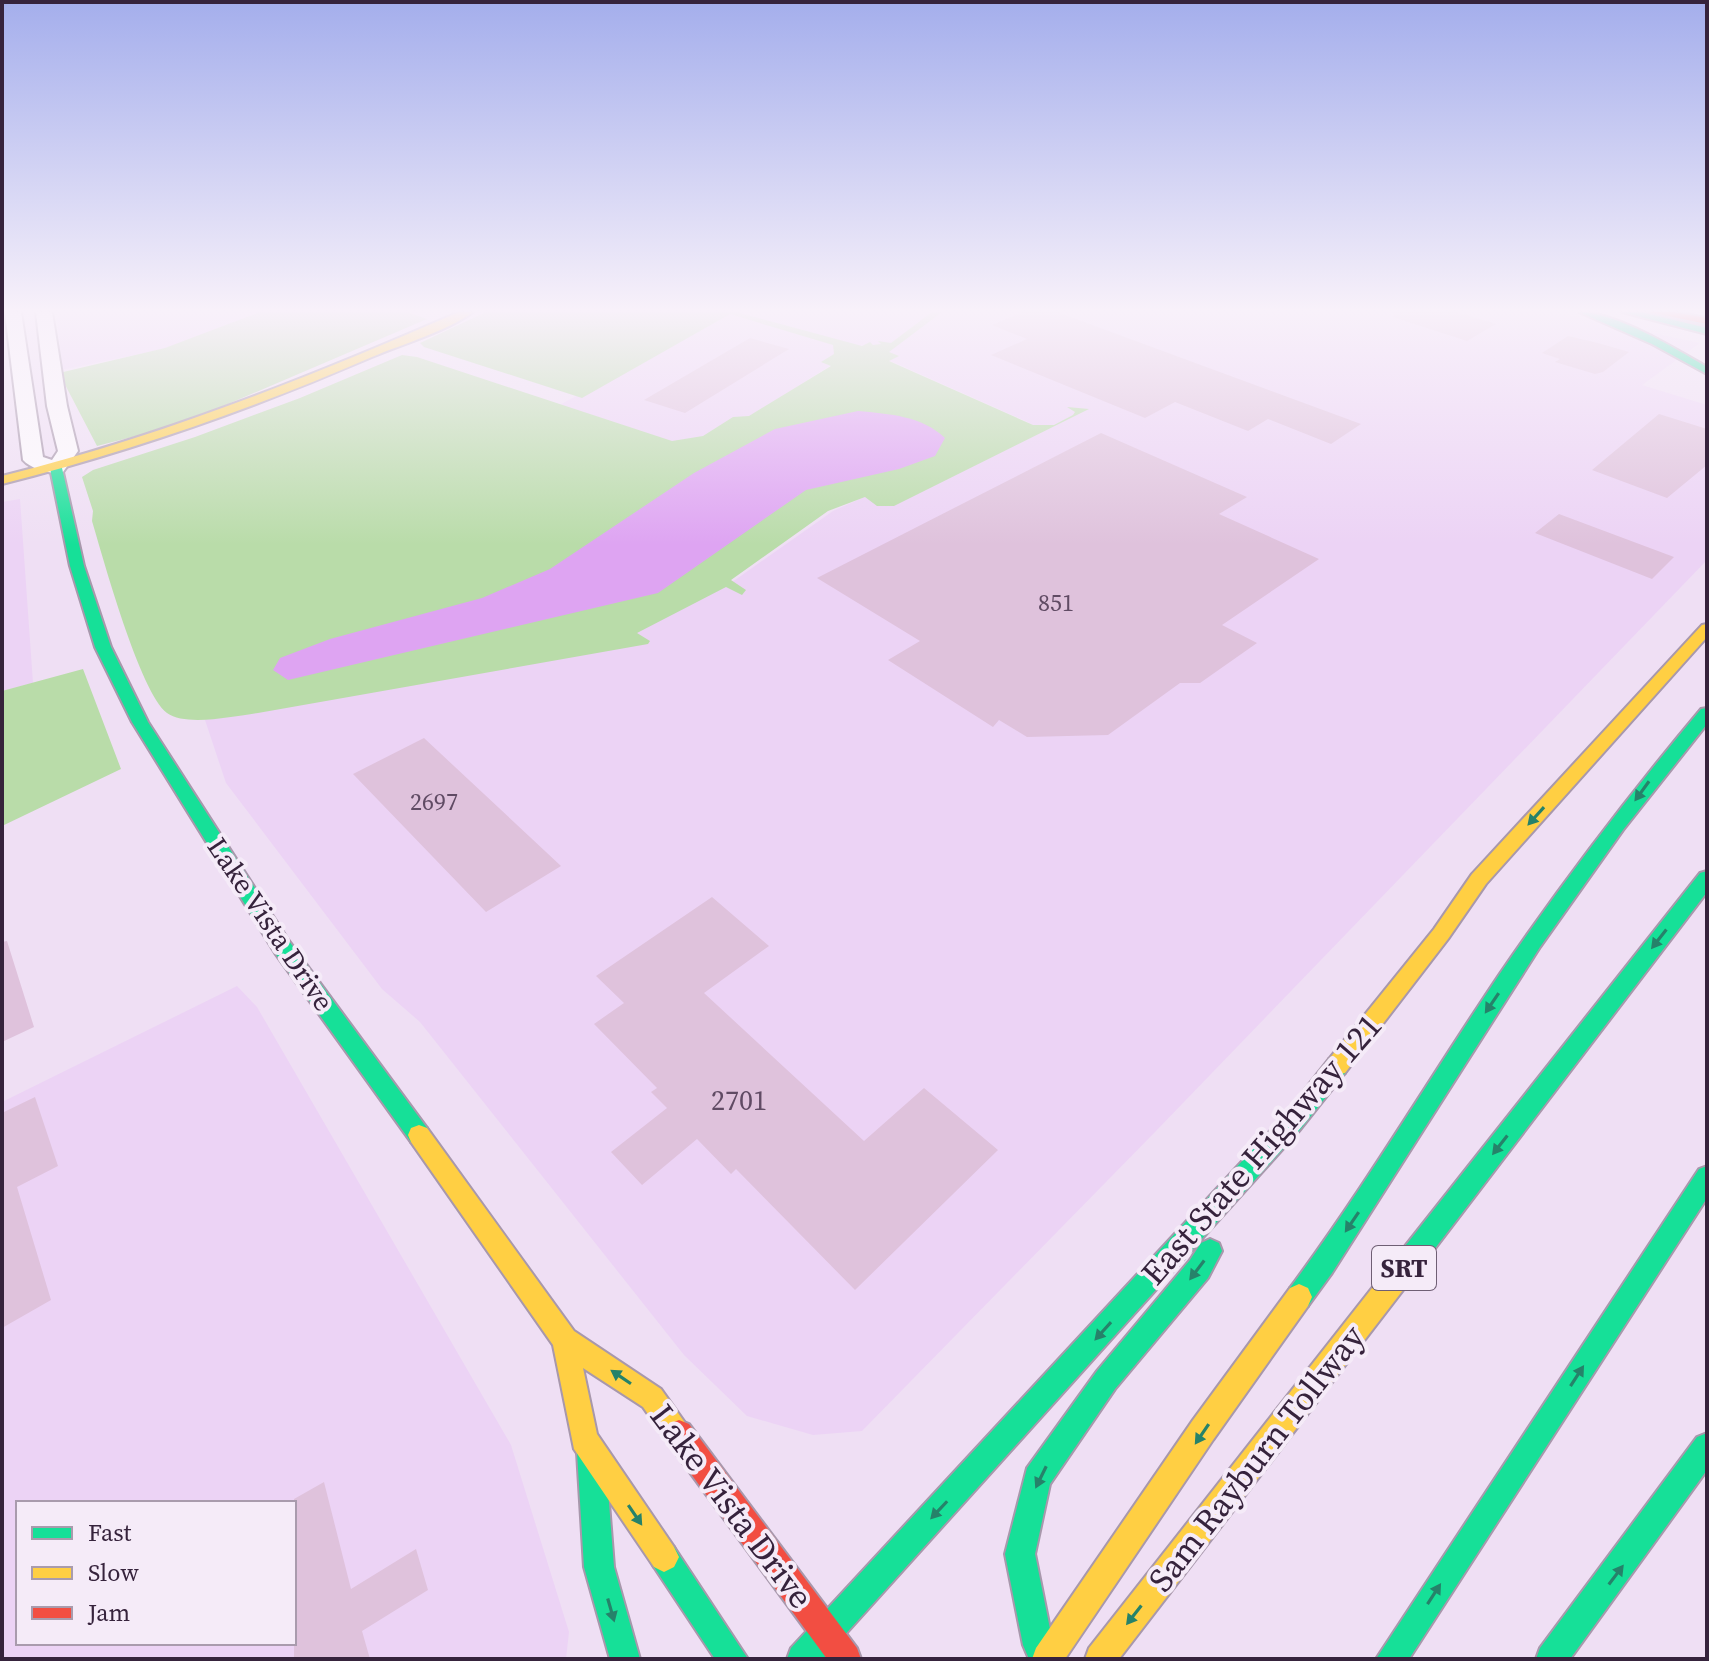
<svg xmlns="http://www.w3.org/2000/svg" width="1709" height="1661" viewBox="0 0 1709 1661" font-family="'Source Serif 4',serif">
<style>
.built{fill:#ecd3f5;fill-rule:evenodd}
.green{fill:#b9dca9}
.water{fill:#dea4f2}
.building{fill:#dfc2dc}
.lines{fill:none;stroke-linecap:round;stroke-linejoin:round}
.street-casing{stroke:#a898ac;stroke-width:4}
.fast-casing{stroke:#a898ac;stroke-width:4}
.slow-casing{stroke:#a898ac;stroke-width:4}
.jam-casing{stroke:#a898ac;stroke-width:4}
.street{fill:#fdfafd;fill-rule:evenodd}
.fast{fill:#16e098;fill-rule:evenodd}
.slow{fill:#ffcf43;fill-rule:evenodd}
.jam{fill:#f24e42;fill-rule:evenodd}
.oneway{fill:#26826a}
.labels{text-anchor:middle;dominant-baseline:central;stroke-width:8;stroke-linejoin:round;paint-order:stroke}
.number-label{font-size:24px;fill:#604b64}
.shield{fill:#f5ebf8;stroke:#6f5f74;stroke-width:2}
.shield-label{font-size:26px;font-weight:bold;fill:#36233c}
.street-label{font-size:28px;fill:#36233c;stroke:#f5ebf8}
.near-number-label{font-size:28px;fill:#604b64}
.near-street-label{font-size:34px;fill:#36233c;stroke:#f5ebf8}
</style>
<rect width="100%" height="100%" fill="#efdff4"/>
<path class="built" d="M57 312H264L169 348 61 370Z
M729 312H1552L1700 343 1642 385 1707 405V560L1155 1132 862 1431 813 1435 747 1416 684 1355 420 1022 382 989 226 783 202 711 642 629 735 580 833 511 1030 423 882 357 887 351 862 345 694 453 556 407Z
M20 499 33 683 2 691V502Z
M237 986 257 1007 511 1445 569 1632 566 1659H2V1102ZM18 1503H294V1643H18Z"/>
<path class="green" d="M260 312H407L427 319 179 425 97 446 59 373 165 348Z
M486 312H736L862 346 870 342 873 345 881 344 878 341 891 343 932 312H942L889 352 899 356 889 361 1033 425H1054L1073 415 1075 412 1067 407 1089 409 894 506H877L865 497 828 511 731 580 746 590 742 595 726 587 637 633 650 641 648 644 258 713C235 716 186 727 167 713 140 693 103 558 92 521L93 511 82 477 93 470 195 437 300 398 402 355 417 357 672 441 703 436 733 417 749 416 831 366 821 362 834 354 833 345 730 314 582 398 424 347 420 343Z
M83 669 121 769 2 826V691Z"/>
<path class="water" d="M858 411C890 414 922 416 945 438L935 456 899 469 806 490 658 593 288 680 273 670 280 658 330 639 482 598 550 569 694 473 775 429Z"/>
<path class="building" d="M1023 312H1057L1361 424 1331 444 1268 419 1248 431 1175 402 1145 418 991 355 1027 339 992 325Z
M1394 312H1457L1496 324 1467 341 1393 317Z
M1568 336 1598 343 1629 352 1603 372 1595 374 1555 362 1560 359 1542 353Z
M750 338 789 349 685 413 644 400Z
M1659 414 1707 429V465L1667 498 1592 470Z
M1101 433 1247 497 1219 514 1319 559 1222 625 1257 643 1200 683H1180L1108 735 1027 737 999 720 993 727 888 660 920 641 817 578Z
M1559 514 1674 557 1652 579 1535 533Z
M424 738 561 866 486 912 353 774Z
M712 897 769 946 704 993 864 1141 924 1088 998 1150 855 1290 736 1169 731 1174 697 1139 642 1185 611 1152 667 1108 651 1092 657 1088 594 1024 624 1003 596 976Z
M7 941 34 1027 2 1042V942Z
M35 1097 58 1166 17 1187 51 1300 2 1328V1113Z
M324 1482 351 1589 416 1549 428 1590 362 1631 370 1659H294V1499Z"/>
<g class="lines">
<g class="street-casing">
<path id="street" d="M5 312H21L43 457 52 460 58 451 47 406 36 312H52L67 406 78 451 63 472C51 475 31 469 23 460Z"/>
</g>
<g class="fast-casing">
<path id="fast" d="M1579 312C1616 312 1674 348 1707 367V374L1652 344Z
M1622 312H1641L1707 328V334Z
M52 465 62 468 84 566 111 647 148 722 289 941 427 1128 430 1135 427 1142 419 1145 411 1142 275 953 132 722 95 647 70 566 50 468Z
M1707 708V724L1623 830 1540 947 1332 1273 1308 1306 1299 1310 1290 1306 1286 1297 1290 1288C1365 1187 1429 1079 1499 975 1562 883 1629 795 1701 709Z
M1707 871V892L1420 1268 1411 1271 1402 1268 1399 1259 1402 1250 1700 873Z
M1337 1057 1345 1059 1348 1066 1345 1073 1299 1131 823 1659H787L791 1648 1283 1117 1329 1059Z
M1707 1166V1198L1409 1659H1376L1699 1169Z
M1210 1239 1219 1243 1222 1251 1208 1278 1115 1389 1050 1484 1035 1554 1053 1644 1059 1659H1029L1023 1645 1005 1554 1027 1468 1097 1371 1190 1260 1201 1243Z
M1707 1433V1470L1570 1659H1536L1540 1648 1697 1437Z
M591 1438 601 1442 605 1452 614 1567 640 1659H610L584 1567 577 1452 581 1442Z
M664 1542 674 1547 748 1659H715L654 1567 649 1557 654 1547Z"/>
</g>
<g class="slow-casing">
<path id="slow" d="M459 312H473C445 332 405 343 372 357 252 409 129 452 2 484V476C160 437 310 377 459 312Z
M1707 624V637L1486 884 1448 939 1345 1073 1337 1075 1329 1073 1326 1066 1329 1059 1434 929 1472 874 1702 625Z
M419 1125 427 1128 574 1331 661 1389 693 1434 689 1444 679 1448 669 1444 643 1407 583 1368 597 1434 674 1547 679 1557 674 1567 664 1572 654 1567 574 1449 553 1345 411 1142 408 1135 411 1128Z
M1411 1247 1420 1250 1423 1259 1420 1268 1119 1659H1085L1089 1648 1402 1250Z
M1299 1284 1308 1288 1312 1297 1308 1306 1213 1440 1065 1659H1032L1036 1648 1193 1420 1290 1288Z"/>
</g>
<g class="jam-casing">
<path id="jam" d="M1649 312H1673L1707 318V324Z
M679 1420 689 1424 857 1648 861 1659H827L669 1444 665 1434 669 1424Z"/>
</g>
<use href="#street" class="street"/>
<use href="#fast" class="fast"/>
<use href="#slow" class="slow"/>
<use href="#jam" class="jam"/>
</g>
<defs><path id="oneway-solid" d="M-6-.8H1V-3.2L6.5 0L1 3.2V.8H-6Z" transform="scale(2)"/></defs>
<g class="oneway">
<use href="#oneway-solid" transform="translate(1642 791) rotate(126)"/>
<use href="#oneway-solid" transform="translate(1536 816) rotate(132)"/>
<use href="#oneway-solid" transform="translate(1659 939) rotate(128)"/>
<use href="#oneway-solid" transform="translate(1492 1003) rotate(124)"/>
<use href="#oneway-solid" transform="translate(1500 1145) rotate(128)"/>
<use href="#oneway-solid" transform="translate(1352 1222) rotate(124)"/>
<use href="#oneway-solid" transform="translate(1197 1270) rotate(127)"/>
<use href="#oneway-solid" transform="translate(1103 1331) rotate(132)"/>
<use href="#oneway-solid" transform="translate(1577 1376) rotate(-57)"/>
<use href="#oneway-solid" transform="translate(621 1377) rotate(-146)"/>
<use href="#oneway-solid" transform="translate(1202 1434) rotate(124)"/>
<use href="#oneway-solid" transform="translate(1041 1477) rotate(116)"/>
<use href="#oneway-solid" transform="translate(939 1510) rotate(133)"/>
<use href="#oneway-solid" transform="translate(635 1515) rotate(56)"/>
<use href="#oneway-solid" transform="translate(1616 1575) rotate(-53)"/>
<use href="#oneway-solid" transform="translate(1434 1594) rotate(-57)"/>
<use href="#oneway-solid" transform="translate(611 1610) rotate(74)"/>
<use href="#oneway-solid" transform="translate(1134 1615) rotate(128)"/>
</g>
<linearGradient id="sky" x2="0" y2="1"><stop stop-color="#a4aeec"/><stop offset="0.57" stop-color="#f8f1fa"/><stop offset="1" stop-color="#f8f1fa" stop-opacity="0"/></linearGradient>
<rect width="1709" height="545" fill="url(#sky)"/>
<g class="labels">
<g class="number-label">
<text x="1056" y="602">851</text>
<text x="434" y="801">2697</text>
</g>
<rect class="shield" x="1372" y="1246" width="64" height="44" rx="6"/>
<g class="shield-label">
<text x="1404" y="1268">SRT</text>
</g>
<g class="street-label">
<text transform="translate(271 924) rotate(56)">Lake Vista Drive</text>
</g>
<g class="near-number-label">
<text x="739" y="1100">2701</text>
</g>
<g class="near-street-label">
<text transform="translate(1261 1149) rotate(-49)">East State Highway 121</text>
<text transform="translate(1256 1458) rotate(-52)">Sam Rayburn Tollway</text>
<text transform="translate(732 1506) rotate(53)">Lake Vista Drive</text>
</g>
</g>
<rect width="1709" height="1661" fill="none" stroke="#36233c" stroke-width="8"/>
<rect x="16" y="1501" width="280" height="144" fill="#f5ebf8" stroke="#a99bad" stroke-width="2"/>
<rect x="32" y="1527" width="40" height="12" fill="#16e098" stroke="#a99bad" stroke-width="2"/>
<text x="88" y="1541" font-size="24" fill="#36233c">Fast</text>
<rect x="32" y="1567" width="40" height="12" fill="#ffcf43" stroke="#a99bad" stroke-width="2"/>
<text x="88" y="1581" font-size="24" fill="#36233c">Slow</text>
<rect x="32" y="1607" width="40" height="12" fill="#f24e42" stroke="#a99bad" stroke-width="2"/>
<text x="88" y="1621" font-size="24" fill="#36233c">Jam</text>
</svg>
